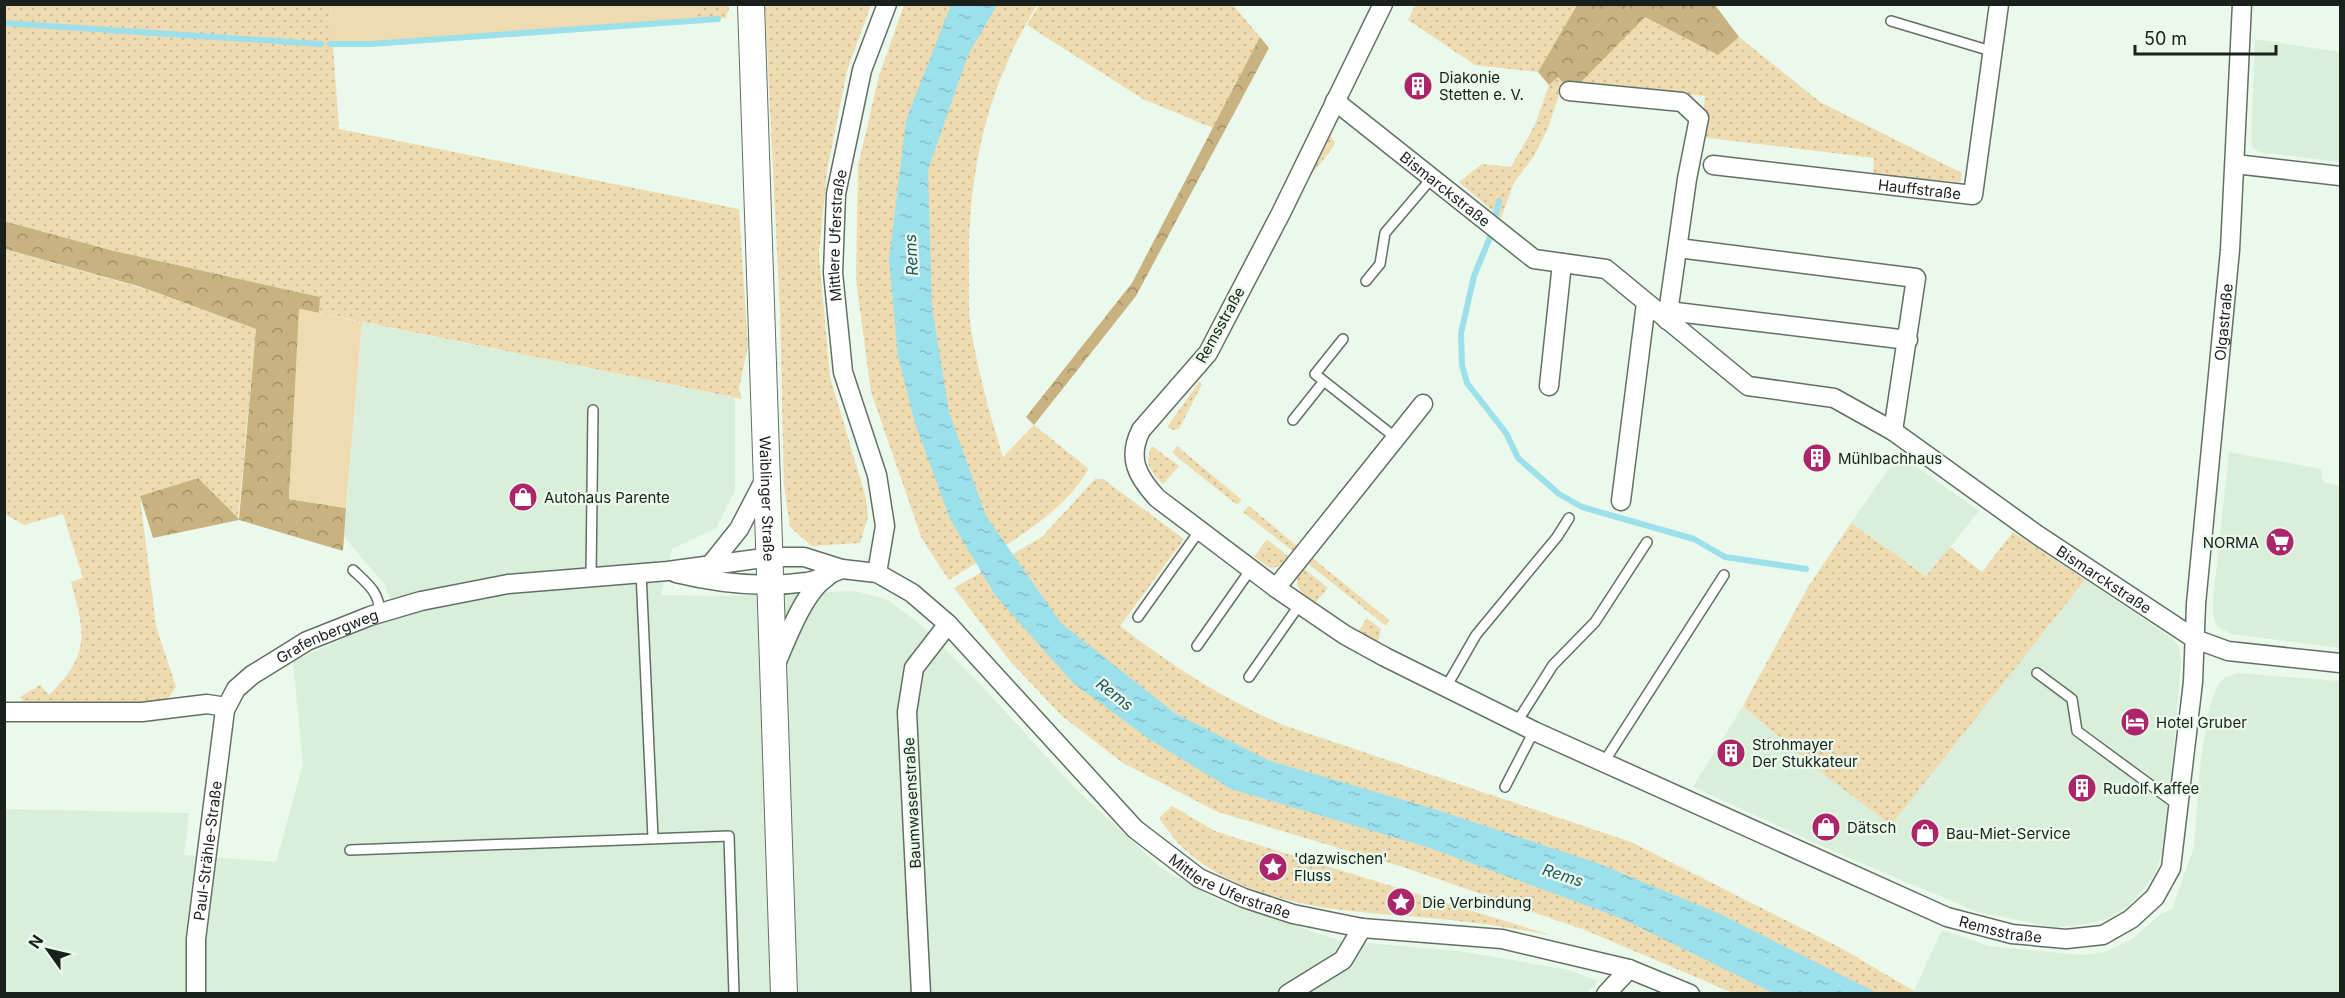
<svg xmlns="http://www.w3.org/2000/svg" width="2345" height="998" viewBox="0 0 2345 998" font-family="Inter,sans-serif">
<style>
.built{fill:#d9efdb}
.grass{fill:url(#grass-dots)}
.forest{fill:url(#forest-crowns)}
.garden{fill:#efdbb0}
.water{fill:url(#water-ripples)}
.lines{fill:none;stroke-linecap:round;stroke-linejoin:round}
.stream{stroke:#9ce0ec;stroke-width:6}
.lane-casing{stroke:#627063;stroke-width:12}
.street-casing{stroke:#627063;stroke-width:21}
.secondary-casing{stroke:#627063;stroke-width:28}
.lane{stroke:#fff;stroke-width:9}
.street{stroke:#fff;stroke-width:18}
.secondary{stroke:#fff;stroke-width:26}
.labels{text-anchor:middle;dominant-baseline:central;stroke-width:4.5;stroke-linejoin:round;paint-order:stroke}
.poi-label{font-size:15px;fill:#1a201b;stroke:#eaf9eb;text-anchor:start}
.street-label{font-size:15px;fill:#1a201b;stroke:#eaf9eb}
.water-label{font-size:16px;font-style:italic;fill:#1c565f;stroke:#eaf9eb}
</style>
<defs>
<pattern id="grass-dots" width="8" height="8" patternUnits="userSpaceOnUse" patternTransform="scale(1.5)"><rect width="8" height="8" fill="#efdbb0"/><path d="M2 2h.1M6 6h.1" fill="none" stroke="#ccbc97" stroke-width="1.8" stroke-linecap="round"/></pattern>
<pattern id="forest-crowns" width="20" height="18" patternUnits="userSpaceOnUse" patternTransform="scale(1.5)"><rect width="20" height="18" fill="#c8b280"/><path d="M2 6a3 3 0 1 1 6 0M12 15a3 3 0 1 1 6 0" fill="none" stroke="#a29068"/></pattern>
<pattern id="water-ripples" width="26" height="14" patternUnits="userSpaceOnUse" patternTransform="scale(1.5)"><rect width="26" height="14" fill="#9ce0ec"/><path d="M2 4q2-2 4 0t4 0M15 11q2-2 4 0t4 0" fill="none" stroke="#86c0ca"/></pattern>
</defs>
<rect width="100%" height="100%" fill="#eaf9eb"/>
<path class="built" d="M2255 39 2340 52V162L2259 152 2253 148 2251 140Z
M362 322 735 398V491L716 528 672 549 661 595 728 596 856 591 888 600 920 624 982 686 1075 788 1161 868 1218 900 1338 940 1466 952 1569 970 1598 981 1586 994H5V809L189 813 184 855 276 862 303 764 293 661 369 627 397 619 385 585 344 537Z
M2229 452 2321 469 2323 482 2340 486V648L2231 634 2217 626 2213 616V600Z
M1899 454 1979 511 1927 576 1851 523Z
M2085 580 2173 639 2179 646 2181 660 2167 829 2163 849 2155 874 2142 891 2127 907 2107 919 2082 925 2052 927 1978 912 1844 856 1693 787 1743 706 1818 770 1891 824Z
M2237 673 2340 681V993H1913L1942 930 1989 946 2081 955 2105 952 2132 939 2161 914 2172 909 2194 847 2201 758 2210 705 2218 685 2224 678Z"/>
<path class="grass" d="M4 5H330L339 129 739 209 748 346 739 389 742 399 319 313 320 297 110 250 5 221Z
M693 5H730L726 18H696Z
M765 5H871L847 71 827 171 819 255 830 377 866 498 868 517 860 543 812 546 790 527 784 485 780 314Z
M904 5H1037C986 89 967 175 969 274 969 292 968 311 971 329 978 372 990 415 1003 457L1034 425 1089 469C1057 521 999 548 949 580L922 539 871 392 856 280 858 166 879 76Z
M1039 5H1233L1260 37 1213 128 1143 99 1027 25Z
M1415 5H1577L1538 72 1475 65 1408 20Z
M1645 17 1718 55 1739 37 1820 102 1962 173 1961 182 1873 175 1874 158 1701 137 1705 96 1578 85Z
M1558 77 1563 83 1548 128 1534 156 1514 183 1501 218 1459 182 1482 164 1511 167 1535 125 1549 85Z
M1328 133 1335 142 1334 146 1308 179 1305 175Z
M4 249 145 289 256 329 238 520 198 478 140 496 156 626 176 687 165 703 28 706 20 697 40 685 49 695C91 655 85 633 71 582L83 578 63 514 24 525 5 514Z
M1199 382 1202 384 1179 429 1174 430 1167 427Z
M1152 446 1179 466 1163 484C1151 472 1143 464 1152 446Z
M1177 446 1242 500 1237 505 1176 456 1173 452Z
M1095 479H1103L1184 539 1120 626C1174 667 1220 697 1283 725L1631 842 1841 948 1914 991 1913 994 1733 993 1585 930 1403 867 1218 812 1123 763 1062 716 1010 661 954 588 1042 537Z
M1249 506 1297 546 1294 552 1243 512Z
M1851 523 1926 576 1950 547 1982 572 2013 532 2085 580 1891 825 1818 770 1743 706 1808 587Z
M1267 539 1289 557 1283 566 1270 568 1254 557Z
M1310 556 1389 620 1386 626 1306 562Z
M1302 567 1328 588 1315 603C1300 593 1291 584 1302 567Z
M1367 618 1381 629 1378 644 1358 632Z
M1172 806 1215 831 1233 837 1550 935C1503 926 1457 920 1409 916 1332 911 1236 902 1178 843 1171 835 1165 826 1159 818Z"/>
<path class="forest" d="M1577 5H1715L1739 37 1718 55 1645 17 1578 85 1563 83 1558 77 1549 85 1538 72Z
M1260 37 1269 48 1136 296 1034 425 1026 417 1132 283Z
M4 221 110 250 320 297 319 313 300 309 289 499 346 508 343 551 239 520 153 538 140 496 198 478 239 519 256 329 141 287 5 249Z"/>
<path class="garden" d="M693 4 696 18 372 46 332 45 330 5Z
M299 309 362 322 346 508 289 499Z"/>
<path class="water" d="M951 5H997L968 55 928 170 932 307 949 412 986 516 1061 623 1176 714 1270 761 1434 809 1597 863 1720 914 1877 993H1773L1623 919 1430 848 1231 789 1149 739 1073 683 995 595 950 519 915 423 898 356 889 260 906 120Z"/>
<g class="lines">
<path class="stream" d="M4 23 321 44
M330 44H371L718 19
M1499 201 1490 237 1474 276 1461 333 1462 365 1467 383 1506 433 1518 458 1559 494 1582 507 1694 539 1725 557 1806 569"/>
<g class="lane-casing">
<path id="lane" d="M1891 21 1991 51
M1366 281 1380 264 1385 233 1431 179
M1343 339 1315 374 1396 438
M1293 420 1324 381
M353 570C368 584 379 592 380 613
M641 572 653 838
M591 577 593 410
M1138 617 1200 530
M1197 646 1251 569
M2037 673 2072 699 2077 731 2179 806
M1249 677 1300 604
M1445 689 1476 635 1557 537 1569 518
M1517 722 1553 665 1595 622 1647 542
M1604 762 1724 575
M1505 787 1534 731
M350 850 729 836 734 994"/>
</g>
<g class="street-casing">
<g id="street">
<path id="s1" d="M1383 4 1281 213 1208 353 1141 430C1127 458 1137 476 1157 498L1276 588 1345 635 1385 657 1534 731 1947 917 2012 934 2066 939 2103 935 2131 919 2155 897 2171 868 2193 682 2196 604 2230 250 2242 4"/>
<path d="M1569 91 1682 102 1699 118 1687 179 1667 320"/>
<path id="s2" d="M1335 101 1534 259 1606 269 1748 386 1834 398 1893 431 1916 278 1678 248"/>
<path d="M2235 164 2340 176"/>
<path id="s3" d="M1713 165 1973 195 1999 4"/>
<path d="M1668 311 1908 340"/>
<path d="M1549 386 1562 263"/>
<path id="s4" d="M1893 431 2036 534 2195 639 2228 651 2340 663"/>
<path d="M1621 501 1646 303"/>
<path d="M711 564 739 529 765 479"/>
<path d="M676 573C717 583 765 588 807 582 819 580 831 573 842 569"/>
<path id="s5" d="M877 573 885 526 877 475 843 372 833 273 836 194 862 70 887 4"/>
<path d="M1276 588 1423 404"/>
<path d="M775 666C786 641 804 591 827 577"/>
<path d="M4 712H142L207 704 226 707"/>
<path id="s6" d="M196 994V939L225 710 236 689 252 675 307 641 370 616 421 601 508 584 668 571 770 557H804L842 569 877 573 912 593 948 624 1135 829 1199 878 1244 898 1293 914 1362 928 1502 939 1629 969 1690 994"/>
<path d="M921 994 907 712 914 668 948 624"/>
<path d="M1288 994 1343 960 1362 928"/>
<path d="M1606 994 1629 969"/>
</g>
</g>
<g class="secondary-casing">
<g id="secondary">
<path id="s7" d="M751 4 784 994"/>
</g>
</g>
<use href="#lane" class="lane"/>
<use href="#street" class="street"/>
<use href="#secondary" class="secondary"/>
</g>
<defs>
<g id="building-disc" transform="scale(1.5)"><circle r="9.5" fill="#ac256b" stroke="#eaf9eb"/><path d="M-4-6H4V6H1V3H-1V6H-4ZM-2.5-4.3h1.7v1.8h-1.7ZM.8-4.3h1.7v1.8H.8ZM-2.5-1h1.7V.8h-1.7ZM.8-1h1.7V.8H.8Z" fill="#fff"/></g>
<g id="shop-disc" transform="scale(1.5)"><circle r="9.5" fill="#ac256b" stroke="#eaf9eb"/><path d="M-5-2.5h2.3a2.7 3.5 0 0 1 5.4 0H5L5.5 6h-11ZM-1.5-2.5h3a1.5 2.3 0 0 0-3 0Z" fill="#fff"/></g>
<g id="supermarket-disc" transform="scale(1.5)"><circle r="9.5" fill="#ac256b" stroke="#eaf9eb"/><path d="M-6-5.5h2.5l.6 2H6L4.5 2H-2.5L-4.4-4H-6ZM-1.5 3.2a1.3 1.3 0 1 0 .1 0ZM3 3.2a1.3 1.3 0 1 0 .1 0Z" fill="#fff"/></g>
<g id="hotel-disc" transform="scale(1.5)"><circle r="9.5" fill="#ac256b" stroke="#eaf9eb"/><path d="M-6-4.5h1.5V1H6V5H4.5V3h-9V5H-6ZM-4 0a1.8 1.8 0 1 1 3.6 0ZM.5 0V-2.5h3Q6-2.5 6 0Z" fill="#fff"/></g>
<g id="sight-disc" transform="scale(1.5)"><circle r="9.5" fill="#ac256b" stroke="#eaf9eb"/><path d="M0-6L1.8-2.2L6-1.7L2.9 1.2L3.7 5.4L0 3.3L-3.7 5.4L-2.9 1.2L-6-1.7L-1.8-2.2Z" fill="#fff"/></g>
</defs>
<g fill-rule="evenodd">
<use href="#building-disc" x="1418" y="86"/>
<use href="#building-disc" x="1817" y="458"/>
<use href="#shop-disc" x="523" y="497"/>
<use href="#supermarket-disc" x="2280" y="542"/>
<use href="#hotel-disc" x="2135" y="722"/>
<use href="#building-disc" x="1731" y="753"/>
<use href="#building-disc" x="2082" y="788"/>
<use href="#shop-disc" x="1826" y="827"/>
<use href="#shop-disc" x="1925" y="833"/>
<use href="#sight-disc" x="1273" y="867"/>
<use href="#sight-disc" x="1401" y="902"/>
</g>
<g class="labels">
<g class="poi-label">
<text x="1439" y="77">Diakonie<tspan x="1439" dy="17">Stetten e. V.</tspan></text>
<text x="1838" y="458">Mühlbachhaus</text>
<text x="544" y="497">Autohaus Parente</text>
<text x="2259" y="542" text-anchor="end">NORMA</text>
<text x="2156" y="722">Hotel Gruber</text>
<text x="1752" y="744">Strohmayer<tspan x="1752" dy="17">Der Stukkateur</tspan></text>
<text x="2103" y="788">Rudolf Kaffee</text>
<text x="1847" y="827">Dätsch</text>
<text x="1946" y="833">Bau-Miet-Service</text>
<text x="1294" y="858">'dazwischen'<tspan x="1294" dy="17">Fluss</tspan></text>
<text x="1422" y="902">Die Verbindung</text>
</g>
<g class="street-label">
<text stroke="none"><textPath href="#s2" startOffset="141">Bismarckstraße</textPath></text>
<text stroke="none"><textPath href="#s3" startOffset="208">Hauffstraße</textPath></text>
<text stroke="none"><textPath href="#s5" startOffset="345">Mittlere Uferstraße</textPath></text>
<text stroke="none"><textPath href="#s1" startOffset="2271">Olgastraße</textPath></text>
<text transform="translate(1220 325) rotate(-61)">Remsstraße</text>
<text stroke="none"><textPath href="#s7" startOffset="495">Waiblinger Straße</textPath></text>
<text stroke="none"><textPath href="#s4" startOffset="258">Bismarckstraße</textPath></text>
<text stroke="none"><textPath href="#s6" startOffset="416">Grafenbergweg</textPath></text>
<text transform="translate(912 803) rotate(-93)">Baumwasenstraße</text>
<text stroke="none"><textPath href="#s6" startOffset="144">Paul-Strähle-Straße</textPath></text>
<text stroke="none"><textPath href="#s6" startOffset="1455">Mittlere Uferstraße</textPath></text>
<text stroke="none"><textPath href="#s1" startOffset="1521">Remsstraße</textPath></text>
</g>
<g class="water-label">
<text transform="translate(911 255) rotate(-93)">Rems</text>
<text transform="translate(1115 694) rotate(38)">Rems</text>
<text transform="translate(1563 875) rotate(18)">Rems</text>
</g>
</g>
<rect width="2345" height="998" fill="none" stroke="#1a201b" stroke-width="12"/>
<g transform="translate(48 950) rotate(304)" stroke="#eaf9eb" stroke-width="4.5" paint-order="stroke">
<path d="M0-4.5L10 22L0 15L-10 22Z" fill="#1a201b"/>
<text y="-9" font-size="16" font-weight="bold" text-anchor="middle" fill="#1a201b">N</text>
</g>
<path d="M2135 45v9h141v-9" fill="none" stroke="#1a201b" stroke-width="3"/>
<text x="2144" y="45" font-size="18" fill="#1a201b" stroke="#eaf9eb" stroke-width="4.5" paint-order="stroke">50 m</text>
</svg>
